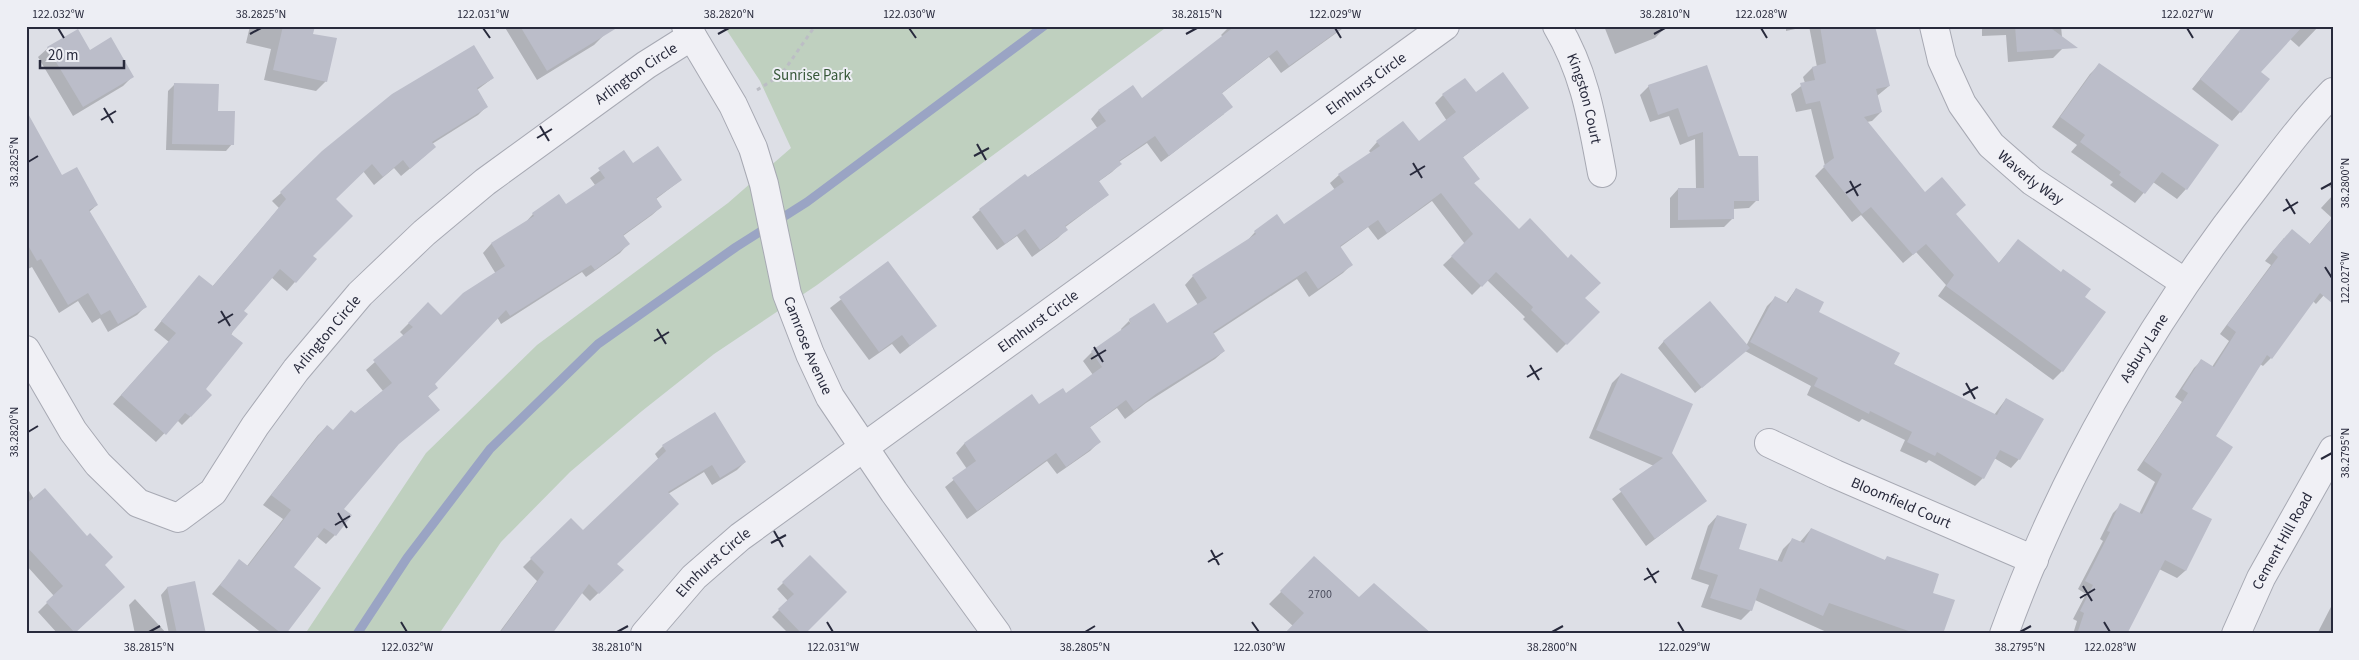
<svg xmlns="http://www.w3.org/2000/svg" width="2359" height="660" viewBox="0 0 2359 660" font-family="'Source Sans 3',sans-serif">
<style>
.green{fill:#bfd0bf}
.shadow{fill:#0003}
.lines{fill:none;stroke-linecap:round;stroke-linejoin:round}
.stream{stroke:#9aa4c4;stroke-width:9}
.building{fill:#bbbdc9}
.minor-casing{stroke:#a7a9b3;stroke-width:30}
.tertiary-casing{stroke:#a7a9b3;stroke-width:30}
.path{stroke:#bcbdc5;stroke-width:3;stroke-dasharray:4 4;stroke-linecap:butt}
.minor{stroke:#f0f0f5;stroke-width:28}
.tertiary{stroke:#f0f0f5;stroke-width:28}
.ticks{fill:none;stroke:#282a3c;stroke-width:2}
.labels{text-anchor:middle;dominant-baseline:central;stroke-width:4;stroke-linejoin:round;paint-order:stroke}
.number-label{font-size:12px;fill:#4d4f5f}
.street-label{font-size:15px;fill:#282a3c;stroke:#edeef4}
.park-label{font-size:15px;fill:#365738;stroke:#edeef4}
.neatline{fill:none;stroke:#282a3c;stroke-width:2}
.ticks-label{font-size:12px;text-anchor:middle;fill:#282a3c}
</style>
<rect width="100%" height="100%" fill="#dddfe6"/>
<path class="green" d="M724 26H1168L817 285 714 354 642 411 570 472 501 542 439 634H305L426 453 537 345 728 203 791 148 760 81Z"/>
<path class="shadow" d="M250 26H314L312 35 326 81 316 91 264 80 271 49 246 43Z
M504 26H598L604 35 594 45 537 80Z
M1230 26H1346L1281 73 1269 57 1221 94 1224 114 1161 162 1147 143 1119 162 1120 164 1112 172 1098 182 1108 195 1064 228 1066 230 1058 238 1032 257 1017 236 997 250 972 217 980 210 1098 129 1091 119 1098 111 1133 87 1142 100 1223 37 1221 35Z
M1604 26H1662L1663 30 1655 38 1615 54Z
M1786 26H1809L1786 31Z
M1809 26H1873L1889 86 1877 96 1881 112 1872 121 1867 122 1925 193 1955 215 1998 264 2018 241 2083 297 2062 371 2053 380 1938 296 1946 285 1916 252 1903 263 1861 215 1852 222 1815 176 1825 166 1811 109 1796 112 1791 94 1805 83 1803 77 1812 68 1817 67Z
M1982 26H2061L2063 48 2053 58 2008 62 2006 35 1982 36Z
M2238 26H2319L2299 47 2290 39 2259 72 2240 112 2232 121 2192 89 2241 29Z
M48 48 133 76 123 86 73 116 38 57Z
M2100 64 2186 189 2177 199 2153 182 2135 203 2110 185 2113 182 2071 152 2077 145 2052 127 2090 74Z
M1706 66 1738 158 1757 200 1749 208 1733 209V218L1724 227 1670 228V198L1678 189H1696L1695 139 1680 145 1669 116 1650 122 1640 95 1649 86Z
M493 78 477 90 487 106 478 115 432 144 426 155 401 176 394 168 374 185 363 171 335 199 311 256 315 259 287 291 271 277 243 311 190 417 182 425 177 420 156 442 113 404 169 342 154 330 199 276 212 287 279 208 272 201 281 193Z
M174 85 217 112 232 144 226 151 166 150 168 91Z
M1475 93 1528 108 1462 158 1478 179 1473 184 1598 312 1557 353 1523 319 1525 317 1487 280 1472 295 1443 265 1465 244 1432 201 1378 240 1368 227 1339 248 1351 265 1343 273 1309 297 1297 279 1213 334 1224 351 1215 359 1146 403 1125 419 1117 408 1089 428 1099 442 1090 451 1057 474 1047 461 967 519 945 487 967 469 956 453 964 444 1032 395 1039 406 1066 395 1093 375 1083 361 1092 352 1122 331 1121 329 1129 321 1134 329 1129 320 1154 305 1166 325 1198 305 1185 285 1193 276 1247 241 1255 232 1284 226 1335 190 1330 183 1339 175 1371 153 1369 151 1377 142 1418 143 1447 121 1435 103 1443 95Z
M26 113 62 177 97 205 89 212 146 306 137 315 108 332 100 318 92 323 78 301 59 313 32 267 28 269 26 267Z
M624 152 632 165 681 180 656 199 661 207 652 215 623 236 628 244 620 253 586 277 582 272 501 324 497 317 433 384 436 388 427 397 393 448 343 509 335 535 326 544 316 536 292 567 286 632 288 634H263L212 594 240 561 247 566 283 519 263 505 318 435 327 426 333 431 383 391 366 370 404 336 400 332 428 304 441 317 496 274 483 253 491 244 525 223 533 214 566 206 595 185 590 178Z
M2333 180V190L2328 185Z
M2333 195V285L2316 304 2313 301 2271 358 2263 366 2260 364 2214 436 2190 510 2211 520 2185 571 2177 578 2159 569 2125 634H2073L2077 621 2073 619 2086 594 2078 589 2103 541 2100 539 2113 513 2121 505 2139 514 2155 482 2137 470 2182 402 2175 397 2194 368 2202 360 2212 367 2229 341 2220 334 2271 265 2265 261 2284 238 2309 245 2332 218 2321 208Z
M888 263 935 326 900 354 892 344 869 360 830 308Z
M1796 289 1817 313 1893 364 1994 415 2006 399 2019 459 2011 468 1994 458 1983 478 1975 486 1929 460 1926 463 1900 451 1905 440 1862 419 1859 422 1807 395 1811 386 1745 351 1695 393 1658 348 1664 341 1746 346 1767 306 1776 297 1786 303Z
M1621 374 1671 453 1705 501 1646 546 1612 499 1654 466 1589 438 1612 383Z
M663 446 745 462 737 470 712 485 704 472 668 494 615 564 622 570 590 601 581 592 551 632 553 634H498L537 581 523 567 571 519 583 531 659 460 655 454Z
M26 486 34 499 103 565 114 596 73 634H58L38 612 54 596 26 565Z
M1717 516 1737 550 1777 562 1783 549 1793 539 1800 542 1811 529 1884 561 1887 558 1931 594 1942 634H1831L1755 600 1751 610 1741 620 1701 607 1709 585 1691 579 1708 526Z
M810 556 803 634H789L772 617 788 601 777 589Z
M1315 558 1359 598 1293 626 1269 604Z
M194 582 205 634H169L161 595 167 588Z
M135 599 167 634H135L129 605Z
M2333 603V634H2317Z"/>
<g class="lines">
<path class="stream" d="M357 634 407 558 490 449 598 344 736 247 807 202 1044 26"/>
</g>
<path class="building" d="M283 26H315L313 34 337 38 327 82 273 70Z
M520 26H620L547 71Z
M1235 26H1345L1289 66 1277 50 1222 93 1233 107 1169 156 1155 136 1119 161 1122 164 1099 181 1109 195 1065 226 1068 230 1040 250 1025 229 1005 244 979 209 1025 174 1028 177 1106 121 1098 110 1133 85 1142 98Z
M1820 26H1875L1890 86 1876 89 1882 112 1864 117 1925 192 1942 177 1966 205 1956 214 1999 263 2018 239 2061 272 2063 269 2091 289 2085 297 2106 312 2063 372 1946 286 1954 275 1926 244 1913 255 1871 207 1862 214 1823 166 1834 158 1820 101 1806 104 1800 83 1815 80 1812 67 1826 63Z
M2015 26H2048L2078 48 2017 52Z
M2243 26H2303L2261 72 2270 79 2241 113 2200 79Z
M78 29 90 50 111 37 134 77 83 107 47 47Z
M474 45 494 78 477 88 488 107 432 142 436 147 410 169 403 160 383 177 372 164 336 199 353 216 313 256 317 259 296 283 280 269 244 311 248 314 231 334 243 343 206 389 212 395 191 417 185 413 166 435 121 395 176 333 161 321 199 275 213 286 286 199 280 192 322 151 392 94Z
M2099 63 2219 145 2187 190 2162 172 2145 194 2119 175 2121 172 2080 142 2085 135 2060 117Z
M1707 65 1739 156H1758L1759 201H1734V219L1678 220V188H1704L1703 132 1688 137 1678 108 1658 115 1648 85Z
M1503 72 1529 108 1463 157 1480 179 1474 183 1519 229 1530 218 1568 258 1571 254 1601 283 1585 298 1600 312 1567 345 1531 310 1533 307 1496 272 1482 287 1451 256 1473 234 1441 193 1387 233 1378 220 1340 246 1353 265 1318 289 1306 271 1213 332 1225 351 1156 394 1134 411 1126 400 1090 427 1101 442 1066 467 1056 453 977 511 952 478 976 461 964 443 1032 394 1039 404 1063 388 1066 393 1102 367 1091 351 1131 323 1129 319 1154 303 1167 323 1207 298 1192 275 1256 234 1254 231 1277 214 1284 224 1344 182 1338 174 1380 146 1376 141 1403 121 1419 141 1456 112 1442 94 1465 78 1476 92Z
M174 83 219 84 218 111H235L234 145 172 144Z
M26 110 62 175 77 167 98 205 89 210 147 307 118 324 110 310 101 315 88 293 68 305 41 259 37 261 26 242Z
M658 146 682 180 656 198 662 207 623 235 630 244 595 270 591 265 510 316 506 310 435 384 438 388 428 396 440 410 399 444 344 509 352 515 336 536 324 528 294 567 321 588 286 634H282L220 585 239 559 248 566 291 510 271 495 327 425 333 430 351 410 355 413 392 383 373 360 413 327 408 323 428 302 441 315 463 293 505 266 491 243 534 216 532 213 559 194 566 204 605 178 598 168 624 150 633 163Z
M2333 217V304L2320 293 2272 359 2267 355 2216 436 2233 447 2192 509 2212 519 2186 571 2165 560 2127 634H2077L2084 613 2080 611 2093 585 2085 581 2110 532 2107 531 2120 503 2142 514 2162 474 2144 461 2188 393 2182 389 2201 359 2214 367 2236 332 2227 325 2278 257 2272 252 2292 229 2310 244Z
M888 261 937 326 910 346 902 335 879 352 839 297Z
M1796 288 1824 302 1819 312 1900 353 1894 364 1997 415 2006 398 2044 419 2020 460 2000 450 1984 479 1937 452 1935 456 1907 442 1912 432 1870 411 1869 414 1814 386 1818 378 1750 342 1775 296 1788 303Z
M1710 301 1750 348 1702 388 1663 341Z
M1621 373 1693 404 1672 453 1707 501 1655 539 1619 489 1663 458 1596 430Z
M715 412 746 462 720 478 712 465 668 492 679 504 617 564 624 570 599 594 589 584 552 634H499L544 572 530 558 571 518 583 530 666 451 662 445Z
M45 488 87 536 90 533 113 557 105 565 125 587 75 633 46 602 63 586 26 546V504Z
M1717 515 1747 524 1739 549 1782 562 1792 538 1804 543 1811 528 1885 560 1887 556 1939 574 1933 593 1955 600 1943 634H1917L1829 603 1823 616 1760 588 1752 611 1710 598 1718 575 1699 569Z
M810 555 847 592 805 634H802L778 609 794 594 782 582Z
M1314 556 1359 597 1374 583 1432 634H1284L1304 613 1280 591Z
M195 581 206 634H177L167 587Z"/>
<g class="lines">
<g class="minor-casing">
<g id="minor">
<path id="s1" d="M686 26 733 105 753 148 764 184 787 294 810 354 830 397 894 492 997 634"/>
<path id="s2" d="M1557 26C1585 73 1592 120 1602 173"/>
<path id="s3" d="M1934 26 1942 60 1962 104 1991 145 2032 181 2184 282"/>
<path id="s4" d="M26 350 73 431 98 464 138 503 178 518 213 492 255 426 296 370 360 294 424 233 485 182 646 65 692 36"/>
<path id="s5" d="M1769 443 1835 474 2034 560"/>
<path id="s6" d="M645 634 694 577 740 537 1445 26"/>
<path id="s7" d="M2004 634C2061 476 2151 321 2254 189 2279 156 2304 122 2333 92"/>
</g>
</g>
<g class="tertiary-casing">
<g id="tertiary">
<path id="s8" d="M2236 634 2261 578 2333 450"/>
</g>
</g>
<path class="path" d="M757 90 781 75 815 26"/>
<use href="#minor" class="minor"/>
<use href="#tertiary" class="tertiary"/>
</g>
<path class="ticks" d="M58 28 64 38M483 28 490 38M909 28 916 38M1335 28 1341 38M1761 28 1767 38M2187 28 2193 38M250 34 261 28M718 34 729 28M1186 34 1197 28M1654 34 1665 28M104 108 113 123M101 120 116 111M540 126 549 141M537 138 552 129M977 144 986 160M974 156 989 148M28 162 38 156M1413 163 1422 178M1410 175 1425 166M1850 181 1858 196M2321 189 2332 183M1846 193 1861 184M2286 199 2295 214M2283 211 2298 202M2325 267 2332 278M221 311 230 326M218 323 233 314M657 329 666 344M654 341 669 332M1094 347 1103 362M1091 359 1106 350M1530 365 1539 380M1527 377 1542 368M1966 383 1975 399M1963 395 1978 387M28 432 38 426M2321 459 2332 453M338 513 347 528M335 525 350 516M774 531 783 547M771 543 786 535M1211 550 1219 565M1208 562 1223 553M1647 568 1656 583M1644 580 1659 571M2083 586 2092 601M2080 598 2095 589M401 622 407 632M827 622 833 632M1252 622 1259 632M1678 622 1684 632M2104 622 2110 632M149 632 160 626M617 632 628 626M1085 632 1095 626M1552 632 1563 626M2020 632 2031 626"/>
<g class="labels">
<g class="number-label">
<text x="1320" y="594">2700</text>
</g>
<g class="street-label">
<text stroke="none"><textPath href="#s4" startOffset="878">Arlington Circle</textPath></text>
<text stroke="none"><textPath href="#s6" startOffset="909">Elmhurst Circle</textPath></text>
<text stroke="none"><textPath href="#s2" startOffset="78">Kingston Court</textPath></text>
<text stroke="none"><textPath href="#s3" startOffset="185">Waverly Way</textPath></text>
<text stroke="none"><textPath href="#s6" startOffset="504">Elmhurst Circle</textPath></text>
<text stroke="none"><textPath href="#s4" startOffset="472">Arlington Circle</textPath></text>
<text stroke="none"><textPath href="#s1" startOffset="345">Camrose Avenue</textPath></text>
<text stroke="none"><textPath href="#s7" startOffset="319">Asbury Lane</textPath></text>
<text stroke="none"><textPath href="#s5" startOffset="145">Bloomfield Court</textPath></text>
<text stroke="none"><textPath href="#s8" startOffset="104">Cement Hill Road</textPath></text>
<text stroke="none"><textPath href="#s6" startOffset="99">Elmhurst Circle</textPath></text>
</g>
<g class="park-label">
<text x="812" y="75">Sunrise Park</text>
</g>
</g>
<rect width="2359" height="660" fill="none" stroke="#edeef4" stroke-width="55"/>
<path d="M40 60v8h84v-8" fill="none" stroke="#282a3c" stroke-width="2.5"/>
<text x="48" y="60" font-size="15" fill="#282a3c" stroke="#edeef4" stroke-width="4" paint-order="stroke">20 m</text>
<rect x="28" y="28" width="2304" height="604" class="neatline"/>
<g class="ticks-label">
<text x="58" y="18">122.032°W</text>
<text x="261" y="18">38.2825°N</text>
<text x="483" y="18">122.031°W</text>
<text x="729" y="18">38.2820°N</text>
<text x="909" y="18">122.030°W</text>
<text x="1197" y="18">38.2815°N</text>
<text x="1335" y="18">122.029°W</text>
<text x="1665" y="18">38.2810°N</text>
<text x="1761" y="18">122.028°W</text>
<text x="2187" y="18">122.027°W</text>
<text transform="translate(14 162) rotate(-90)" y="4">38.2825°N</text>
<text transform="translate(2345 183) rotate(-90)" y="4">38.2800°N</text>
<text transform="translate(2345 278) rotate(-90)" y="4">122.027°W</text>
<text transform="translate(14 432) rotate(-90)" y="4">38.2820°N</text>
<text transform="translate(2345 453) rotate(-90)" y="4">38.2795°N</text>
<text x="149" y="651">38.2815°N</text>
<text x="407" y="651">122.032°W</text>
<text x="617" y="651">38.2810°N</text>
<text x="833" y="651">122.031°W</text>
<text x="1085" y="651">38.2805°N</text>
<text x="1259" y="651">122.030°W</text>
<text x="1552" y="651">38.2800°N</text>
<text x="1684" y="651">122.029°W</text>
<text x="2020" y="651">38.2795°N</text>
<text x="2110" y="651">122.028°W</text>
</g>
</svg>
